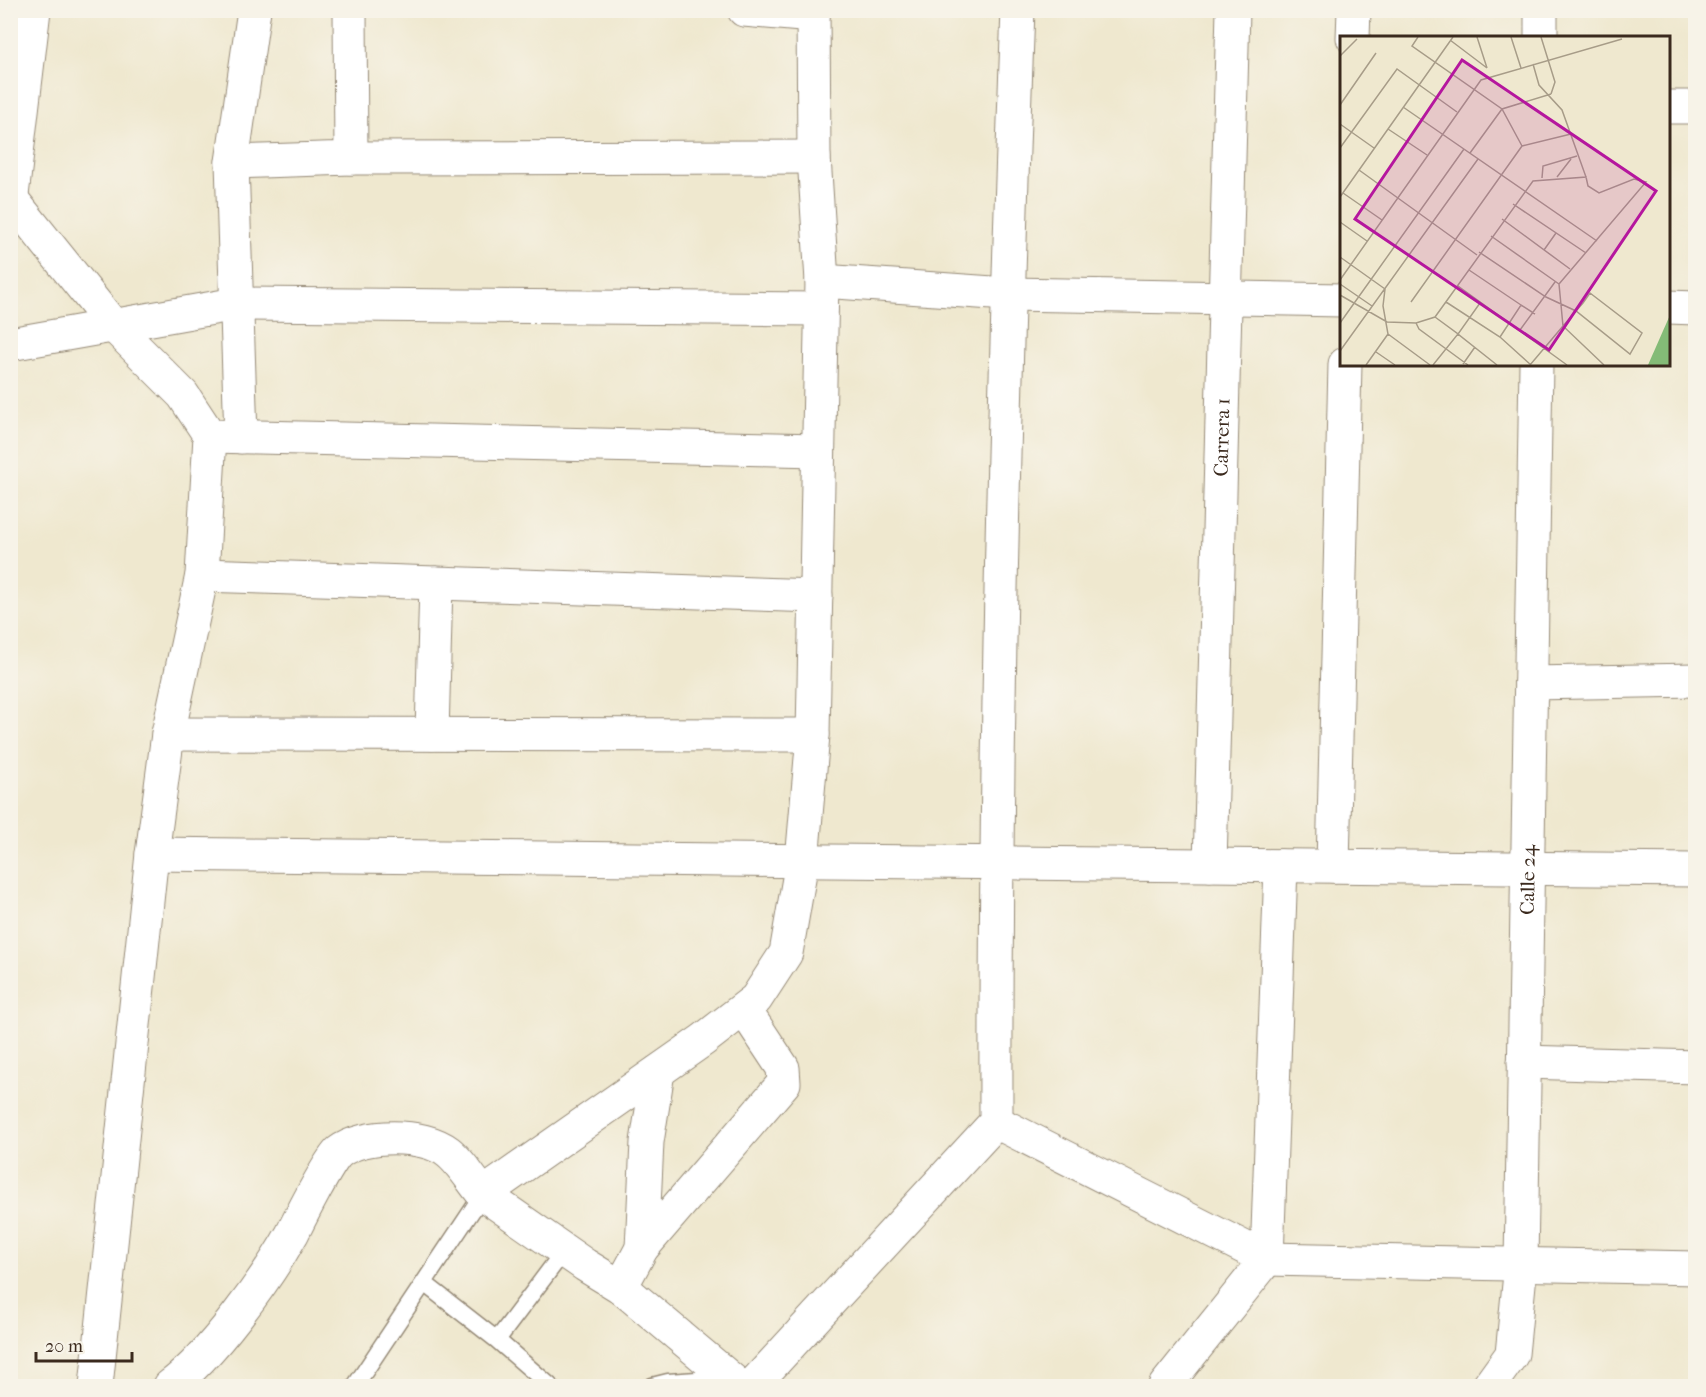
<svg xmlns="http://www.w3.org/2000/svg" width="1706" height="1397" viewBox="0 0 1706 1397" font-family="'IM FELL French Canon',serif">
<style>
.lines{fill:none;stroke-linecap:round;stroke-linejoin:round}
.service-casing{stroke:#958976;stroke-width:19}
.minor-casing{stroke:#958976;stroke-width:35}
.service{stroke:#fff;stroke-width:16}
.minor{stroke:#fff;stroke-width:33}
.labels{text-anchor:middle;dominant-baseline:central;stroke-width:5;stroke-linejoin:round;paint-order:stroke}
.street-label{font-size:20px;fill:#3b2a1e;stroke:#f7f3e8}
.inset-road{fill:none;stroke:#a79c88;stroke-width:1.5}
.view{fill:#b5179e;fill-opacity:0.15;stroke:#b5179e;stroke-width:3}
.inset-edge{fill:none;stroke:#3b2a1e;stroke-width:3}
</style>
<rect width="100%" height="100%" fill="#f7f3e8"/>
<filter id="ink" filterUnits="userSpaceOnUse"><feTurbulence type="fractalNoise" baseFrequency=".0167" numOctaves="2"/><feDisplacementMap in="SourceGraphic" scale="12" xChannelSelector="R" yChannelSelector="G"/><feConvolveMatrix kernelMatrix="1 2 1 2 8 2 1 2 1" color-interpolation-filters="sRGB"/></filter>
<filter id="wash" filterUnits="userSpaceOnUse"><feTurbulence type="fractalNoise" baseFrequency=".008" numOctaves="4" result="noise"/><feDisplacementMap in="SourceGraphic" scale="24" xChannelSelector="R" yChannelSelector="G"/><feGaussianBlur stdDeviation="1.35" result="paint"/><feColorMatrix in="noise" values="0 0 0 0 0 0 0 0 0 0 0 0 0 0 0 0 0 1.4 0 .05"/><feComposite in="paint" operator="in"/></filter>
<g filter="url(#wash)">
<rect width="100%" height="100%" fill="#efe8cf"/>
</g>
<g filter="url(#ink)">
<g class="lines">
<g class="service-casing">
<path id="service" d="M424 1283 497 1340
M355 1386 483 1194
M550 1386 497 1340 564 1251
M652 1386 668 1382 726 1378"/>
</g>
<g class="minor-casing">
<g id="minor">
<path d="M744 10 813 16"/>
<path d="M1353 38 1354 10"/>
<path d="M1541 38V10"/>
<path d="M1668 107H1696"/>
<path d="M351 158 814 157"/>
<path d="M232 162 351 158 350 10"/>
<path d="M10 197 112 324 183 395 210 436 202 575 168 734 152 854 96 1386"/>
<path d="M10 212 34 10"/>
<path d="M822 281 1007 294 1342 300"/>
<path d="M1668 307 1696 308"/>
<path d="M10 344 236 304 821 309"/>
<path d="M210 436 817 450"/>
<path d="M241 437 232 162 254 10"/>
<path d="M202 575 816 596"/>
<path d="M1531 683 1696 680"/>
<path d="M168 734 813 735"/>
<path d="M432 734 436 583"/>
<path d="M152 854 1696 870"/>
<path id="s1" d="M1210 865 1233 10"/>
<path d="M1333 866 1345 364"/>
<path d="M1524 1062 1696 1067"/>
<path d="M996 1122 1267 1259 1696 1268"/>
<path d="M642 1248 647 1142 658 1072"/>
<path d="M621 1287 642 1248 784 1083 783 1068 744 1009"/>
<path d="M170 1386C211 1356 266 1280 292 1234 299 1220 330 1158 339 1152 364 1133 423 1133 448 1152 461 1162 472 1181 483 1194"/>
<path d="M739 1386 621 1287 585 1265 483 1194 703 1040 756 999 786 953 802 861 813 735 822 281 814 157 813 10"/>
<path d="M752 1386 996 1122C995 751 1004 381 1018 10"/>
<path d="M1165 1386 1267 1259 1281 866"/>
<path id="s2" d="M1489 1386 1512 1354 1521 1264 1536 364"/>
</g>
</g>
<use href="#service" class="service"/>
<use href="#minor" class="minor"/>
</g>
</g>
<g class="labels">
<g class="street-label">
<text stroke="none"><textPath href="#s1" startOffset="428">Carrera 1</textPath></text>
<text stroke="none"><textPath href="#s2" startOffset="514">Calle 24</textPath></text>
</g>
</g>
<g transform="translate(1340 36)">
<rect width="330" height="330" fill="#efe8cf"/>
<path d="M330 279V329H308Z" fill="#84bb77"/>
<path class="inset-road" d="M78 1 72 10 162 73 182 110M137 1 147 32M171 1 181 32M201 1 215 46 211 58M110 4 147 32M0 20 17 3M0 69 36 17M63 71 257 205M0 88 34 112M48 93 87 119M0 112 57 33 117 76M130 117 162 73 211 58M19 134 137 219M217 141 231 123M246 141 248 150 259 157 294 143 306 146 219 248 223 290 264 329M202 142 203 130 237 120M3 157 42 184M0 161 113 1M173 168 246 217M162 183 230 233M0 186 27 205M151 200 219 248M204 214 216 197M139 216 206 261 236 275 290 318 302 297 250 257 243 267 236 275 223 290 190 329M0 221 45 253 43 270 48 298 26 329M129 234 181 269M0 244 141 44 282 3M0 248 32 270M118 250 227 329M0 259 47 286 76 287 95 281 193 145 246 141 222 74 199 49 193 28M71 266 182 110 231 98M106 266 160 301 191 329M140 267 118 298 157 329M0 287 124 113M76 287 79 293 128 329M180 294 215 246M48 298 90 329M160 301 181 269 195 278M0 315 138 123M36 316 55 329M123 328 135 311M93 329 118 298 95 281"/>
<path class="view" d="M122 24 316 155 209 314 15 183Z"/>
<rect width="330" height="330" class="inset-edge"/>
</g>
<rect width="1706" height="1397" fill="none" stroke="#f7f3e8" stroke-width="36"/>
<path d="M36 1352v9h96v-9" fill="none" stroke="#3b2a1e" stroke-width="3"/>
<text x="45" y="1352" font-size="18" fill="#3b2a1e" stroke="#f7f3e8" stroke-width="4.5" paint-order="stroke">20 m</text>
</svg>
